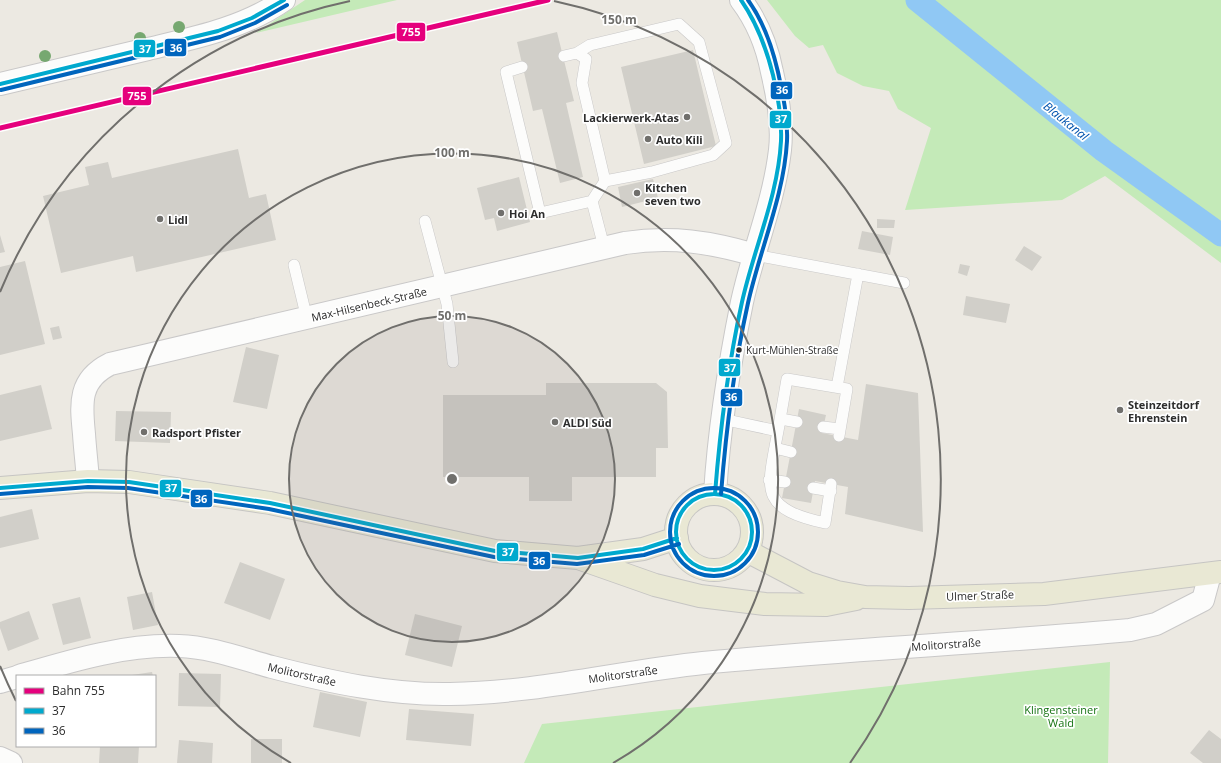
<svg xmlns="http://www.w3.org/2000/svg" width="1221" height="763" viewBox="0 0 1221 763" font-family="'Open Sans',sans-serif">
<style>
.green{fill:#c4eab8}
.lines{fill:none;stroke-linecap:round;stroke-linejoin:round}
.canal{stroke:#90c8f4;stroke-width:23}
.building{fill:#d1cfc9}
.lane-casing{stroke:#c9c8c8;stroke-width:12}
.street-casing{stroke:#c9c8c8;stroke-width:24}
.secondary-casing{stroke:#c9c8c8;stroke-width:24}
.primary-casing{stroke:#c6c5c3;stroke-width:24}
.lane{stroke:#fcfcfb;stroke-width:11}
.street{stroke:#fcfcfb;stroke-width:22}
.secondary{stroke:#fcfcfb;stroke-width:22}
.primary{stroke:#e9e8d4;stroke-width:22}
.bus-1-casing{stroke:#fff;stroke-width:7}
.bus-2-casing{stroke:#fff;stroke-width:7}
.bus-1{stroke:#00a9ce;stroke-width:4}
.bus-2{stroke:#0065bd;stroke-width:4}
.rail-1-casing{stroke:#fff;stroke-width:8}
.rail-1{stroke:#e5007d;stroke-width:5}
.tree{fill:#76a870}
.ring{fill:none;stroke:#706f6c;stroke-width:2}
.poi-dot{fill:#706f6c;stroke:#fff;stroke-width:1.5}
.bus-dot{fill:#2d2d2d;stroke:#fff;stroke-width:1.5}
.labels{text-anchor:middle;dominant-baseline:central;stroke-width:3.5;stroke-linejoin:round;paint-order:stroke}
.bus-label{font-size:10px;fill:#2d2d2d;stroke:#fff;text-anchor:start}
.poi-label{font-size:11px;font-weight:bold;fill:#2d2d2d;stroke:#fff;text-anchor:start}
.street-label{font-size:11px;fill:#2d2d2d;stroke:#fff}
.park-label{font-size:11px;fill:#167313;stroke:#fff}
.water-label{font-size:12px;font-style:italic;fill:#0053ae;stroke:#fff}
.centre{fill:#706f6c;stroke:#fff;stroke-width:2}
.ring-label{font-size:12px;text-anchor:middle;font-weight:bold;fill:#706f6c;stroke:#fff;stroke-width:3.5;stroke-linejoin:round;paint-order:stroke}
.line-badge{stroke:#fff;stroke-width:1.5}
.badge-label{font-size:11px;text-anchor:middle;font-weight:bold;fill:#fff}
</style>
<rect width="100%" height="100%" fill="#ece9e2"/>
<path class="green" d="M305 0H397L256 33Z
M767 0H1221V263L1105 176 1062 200 905 210 931 128 898 109 889 91 863 86 837 73 823 45 809 48 795 36Z
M1110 662 1108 763H524L542 724Z"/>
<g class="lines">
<path class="canal" d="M917 0 1104 151 1221 235"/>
</g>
<path class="building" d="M557 32 574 101 566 103 583 177 560 183 542 109 533 111 517 42Z
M693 50 716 146 644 164 621 67Z
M238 149 249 198 266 194 276 240 136 272 133 256 61 273 43 196 89 185 85 167 108 162 112 178Z
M519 177 530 222 497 231 494 218 485 220 477 188Z
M653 179 658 198 622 207 618 187Z
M877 219 895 220 894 228H877Z
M862 231 893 237 890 255 858 249Z
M0 235 5 252 0 253Z
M1024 246 1042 257 1032 271 1015 260Z
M25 261 45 344 0 355V267Z
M960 264 970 266 967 276 958 273Z
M966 296 1010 304 1006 323 963 315Z
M59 326 62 338 53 340 50 328Z
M246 347 279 355 267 409 233 402Z
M546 383H656L667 392 668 448H656V477H572V501H529V477H443V395H546Z
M866 384 918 393 923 532 845 514 848 487 815 481 811 503 782 498 799 409 826 415 822 433 858 440Z
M41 385 52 429 0 441V395Z
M116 411 171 412 170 443 115 441Z
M32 509 39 539 0 548V517Z
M240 562 285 579 270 620 224 603Z
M152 592 158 625 133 630 127 597Z
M80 597 91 638 63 645 52 604Z
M29 611 39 639 8 651 0 628V622Z
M415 614 462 626 452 667 405 655Z
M152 672 153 676H132V675Z
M179 673 221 674 220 707 178 706Z
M320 692 367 702 360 737 313 727Z
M409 709 474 714 471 746 406 740Z
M1209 730 1221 739V763H1203L1190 753Z
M251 739H282V763H251Z
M179 740 213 743 212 763H177Z
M100 746H139L138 763H99Z"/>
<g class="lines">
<g class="lane-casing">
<path id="lane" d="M577 53 590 45 679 24 699 42 726 143 713 155 652 172 605 181
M564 56 577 53 586 59 582 83 605 181 592 201 604 247
M522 67 506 72 540 213 592 201
M425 221 447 304 453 362
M755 255 904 283
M294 265 307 319
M837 387 858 274
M722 419 778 431C767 490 758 508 825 523L831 484
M781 419 797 422
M823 427 840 429
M778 431 787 379 847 389 839 436
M775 448 791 452
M769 480 785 482
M813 488 831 491"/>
</g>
<g class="street-casing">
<path id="street" d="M0 84C49 72 99 61 148 49 194 38 244 28 284 0
M88 481C87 465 85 450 84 434 81 404 78 380 110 364L625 243C672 236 710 242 755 255
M19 676C70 661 125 644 179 646 211 647 242 659 272 667 330 682 390 695 450 694 535 693 619 672 703 663 845 649 988 643 1130 630L1156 624 1203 600 1210 574
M0 682 17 677
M0 758 11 763"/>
</g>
<g class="secondary-casing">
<path id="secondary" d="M715 494C719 429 729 366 742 302 753 251 774 202 780 150 783 124 778 97 772 72 767 46 757 21 741 0"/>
</g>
<g class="primary-casing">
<path id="primary" d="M0 488 88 481 129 482 270 503 495 551 578 558 643 549 677 538
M676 532a38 38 0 1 1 76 0a38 38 0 1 1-76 0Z
M747 551 808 583 837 592 865 597 909 598 1044 594 1221 572
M581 559 655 585 700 596 765 604 826 605 856 599"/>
</g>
<use href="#lane" class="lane"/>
<use href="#street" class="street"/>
<use href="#secondary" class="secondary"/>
<use href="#primary" class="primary"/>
<g class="bus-1-casing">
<path id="bus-1" d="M0 84 218 31 252 18 284 0
M0 488 88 481 129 482 270 503 495 551 578 558 643 549 677 538
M715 494C720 430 728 365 742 302 754 248 778 196 781 141 782 118 778 96 773 75 766 47 757 23 741 0
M676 532a38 38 0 1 1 76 0a38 38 0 1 1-76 0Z"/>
</g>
<g class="bus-2-casing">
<path id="bus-2" d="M1 90 220 37 255 23 287 5
M670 532a44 44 0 1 1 88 0a44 44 0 1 1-88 0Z
M0 494 88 487 128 488 269 509 494 557 577 564 644 555 679 544
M721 494C726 430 734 366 748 303 760 249 784 196 787 141 788 118 783 95 778 72 772 46 764 22 748 0"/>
</g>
<use href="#bus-1" class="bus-1"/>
<use href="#bus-2" class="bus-2"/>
<g class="rail-1-casing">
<path id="rail-1" d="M0 128 548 0"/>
</g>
<use href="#rail-1" class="rail-1"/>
</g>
<g class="tree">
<circle cx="179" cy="27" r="6"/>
<circle cx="140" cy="38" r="6"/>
<circle cx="45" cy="56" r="6"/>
</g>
<circle cx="452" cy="479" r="163" fill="#706f6c" fill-opacity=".12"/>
<g class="ring">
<circle cx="452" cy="479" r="163"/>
<path d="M291 763A326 326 0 1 1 613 763"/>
<path d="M16 701A489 489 0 0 1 0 666M0 292A489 489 0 0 1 350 1M554 1A489 489 0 0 1 850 763"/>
</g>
<g class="poi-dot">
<circle cx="687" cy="117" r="4"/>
<circle cx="648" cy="139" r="4"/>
<circle cx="637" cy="193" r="4"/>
<circle cx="501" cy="213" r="4"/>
<circle cx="160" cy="219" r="4"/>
<circle cx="1120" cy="410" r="4"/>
<circle cx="555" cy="422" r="4"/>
<circle cx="144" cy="432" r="4"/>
</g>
<circle class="bus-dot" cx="739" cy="350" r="3.5"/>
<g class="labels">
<g class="bus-label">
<text x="746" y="350">Kurt-Mühlen-Straße</text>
</g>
<g class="poi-label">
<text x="679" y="117" text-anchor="end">Lackierwerk-Atas</text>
<text x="656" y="139">Auto Kili</text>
<text x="645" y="187">Kitchen<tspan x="645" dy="13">seven two</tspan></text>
<text x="509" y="213">Hoi An</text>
<text x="168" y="219">Lidl</text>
<text x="1128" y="404">Steinzeitdorf<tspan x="1128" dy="13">Ehrenstein</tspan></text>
<text x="563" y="422">ALDI Süd</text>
<text x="152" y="432">Radsport Pfister</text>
</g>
<g class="street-label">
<text transform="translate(369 304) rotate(-13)">Max-Hilsenbeck-Straße</text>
<text transform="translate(980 595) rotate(-2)">Ulmer Straße</text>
<text transform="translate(946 644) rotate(-4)">Molitorstraße</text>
<text transform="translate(302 674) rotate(13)">Molitorstraße</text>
<text transform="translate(623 674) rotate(-8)">Molitorstraße</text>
</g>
<g class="park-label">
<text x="1061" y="709">Klingensteiner<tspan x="1061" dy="13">Wald</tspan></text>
</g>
<g class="water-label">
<text transform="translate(1066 121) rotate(39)">Blaukanal</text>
</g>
</g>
<circle cx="452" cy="479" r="6" class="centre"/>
<g class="ring-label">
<text x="619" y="24">150 m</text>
<text x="452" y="157">100 m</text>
<text x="452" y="320">50 m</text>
</g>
<g class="line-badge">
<rect x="396" y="22" width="30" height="20" rx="4" fill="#e5007d"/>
<rect x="164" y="38" width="23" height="19" rx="4" fill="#0065bd"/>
<rect x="133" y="39" width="23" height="19" rx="4" fill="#00a9ce"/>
<rect x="770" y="81" width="23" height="19" rx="4" fill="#0065bd"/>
<rect x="122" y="86" width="30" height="20" rx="4" fill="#e5007d"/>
<rect x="769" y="110" width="23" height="19" rx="4" fill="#00a9ce"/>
<rect x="718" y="358" width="23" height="19" rx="4" fill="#00a9ce"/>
<rect x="720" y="388" width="23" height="19" rx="4" fill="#0065bd"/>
<rect x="159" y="479" width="23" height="19" rx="4" fill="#00a9ce"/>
<rect x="190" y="489" width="23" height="19" rx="4" fill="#0065bd"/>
<rect x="496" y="542" width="23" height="20" rx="4" fill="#00a9ce"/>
<rect x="528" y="551" width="23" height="19" rx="4" fill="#0065bd"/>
</g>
<g class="badge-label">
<text x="411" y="36">755</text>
<text x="176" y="52">36</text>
<text x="145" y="53">37</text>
<text x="782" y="94">36</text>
<text x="137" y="100">755</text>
<text x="781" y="123">37</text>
<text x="730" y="372">37</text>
<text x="731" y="401">36</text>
<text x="171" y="492">37</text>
<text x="201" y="503">36</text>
<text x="508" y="556">37</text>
<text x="539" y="565">36</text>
</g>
<rect x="16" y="675" width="140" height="72" fill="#ffffff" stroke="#ababab"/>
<rect x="24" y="688" width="20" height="6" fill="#e5007d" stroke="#ababab"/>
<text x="52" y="695" font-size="12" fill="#2d2d2d">Bahn 755</text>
<rect x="24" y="708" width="20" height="6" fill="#00a9ce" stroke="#ababab"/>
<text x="52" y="715" font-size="12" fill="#2d2d2d">37</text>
<rect x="24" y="728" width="20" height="6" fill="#0065bd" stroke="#ababab"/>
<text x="52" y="735" font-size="12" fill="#2d2d2d">36</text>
</svg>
